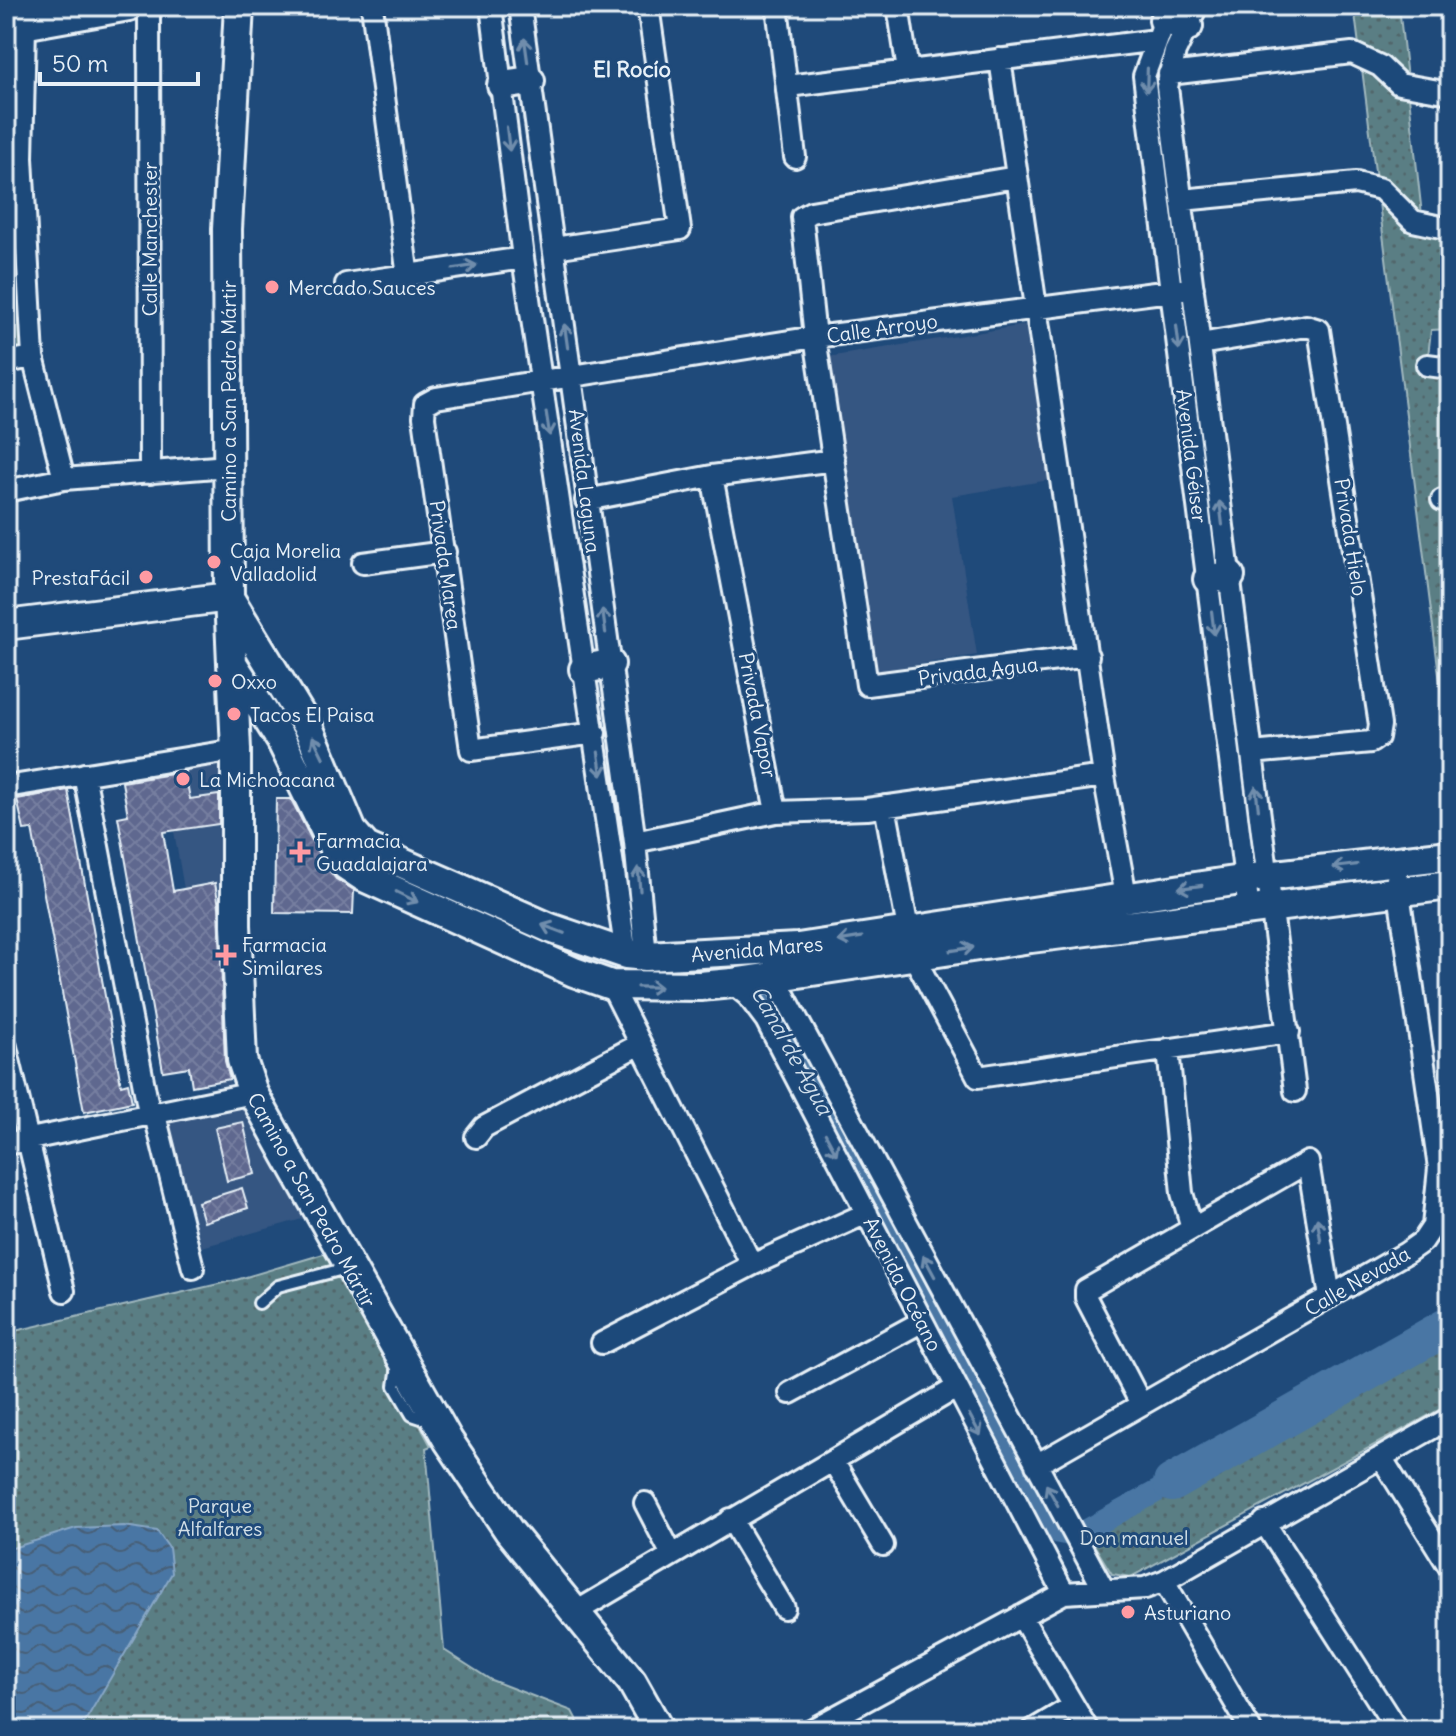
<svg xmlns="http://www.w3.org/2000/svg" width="1456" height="1736" viewBox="0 0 1456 1736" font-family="Delius,sans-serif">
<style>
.built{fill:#365682}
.park{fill:url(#park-dots);stroke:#a1b8be;stroke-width:2}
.water{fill:url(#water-waves);stroke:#88a7c6;stroke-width:2}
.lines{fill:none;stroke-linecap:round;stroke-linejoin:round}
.canal{stroke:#4876a4;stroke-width:22}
.river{stroke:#4876a4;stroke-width:38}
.building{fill:url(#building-cross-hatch);stroke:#e8f1f8;stroke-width:2}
.lane-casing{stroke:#e8f1f8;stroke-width:16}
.street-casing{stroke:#e8f1f8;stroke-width:26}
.secondary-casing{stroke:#e8f1f8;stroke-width:34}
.lane{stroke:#1f4a7a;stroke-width:10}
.street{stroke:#1f4a7a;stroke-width:20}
.secondary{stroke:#1f4a7a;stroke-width:28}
.oneway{stroke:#6f8dac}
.poi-dot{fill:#ff9aa2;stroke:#1f4a7a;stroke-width:3}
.labels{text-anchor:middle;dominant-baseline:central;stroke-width:6;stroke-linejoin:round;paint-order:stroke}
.street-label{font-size:20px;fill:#e8f1f8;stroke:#1f4a7a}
.poi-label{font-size:20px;fill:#e8f1f8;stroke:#1f4a7a;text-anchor:start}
.park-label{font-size:20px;fill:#d3e0e7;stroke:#1f4a7a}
.neighbourhood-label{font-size:22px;font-weight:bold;fill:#e8f1f8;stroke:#1f4a7a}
.water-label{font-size:22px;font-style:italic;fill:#d0dfeb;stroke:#1f4a7a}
</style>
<defs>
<pattern id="park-dots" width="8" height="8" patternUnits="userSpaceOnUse" patternTransform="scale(2)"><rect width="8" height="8" fill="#5a7e84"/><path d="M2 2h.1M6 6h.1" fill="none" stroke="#51666a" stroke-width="1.8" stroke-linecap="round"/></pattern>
<pattern id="water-waves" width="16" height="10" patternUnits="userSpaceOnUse" patternTransform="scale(2)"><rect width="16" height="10" fill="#4876a4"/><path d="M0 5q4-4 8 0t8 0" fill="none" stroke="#475f77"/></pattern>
<pattern id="building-cross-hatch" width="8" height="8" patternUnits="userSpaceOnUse" patternTransform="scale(2)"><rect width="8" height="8" fill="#5f688f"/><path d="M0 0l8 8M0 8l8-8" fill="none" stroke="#767ea0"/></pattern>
</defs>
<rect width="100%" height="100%" fill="#1f4a7a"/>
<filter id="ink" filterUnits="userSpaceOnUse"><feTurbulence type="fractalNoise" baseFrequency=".0125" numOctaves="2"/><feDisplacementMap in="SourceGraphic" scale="16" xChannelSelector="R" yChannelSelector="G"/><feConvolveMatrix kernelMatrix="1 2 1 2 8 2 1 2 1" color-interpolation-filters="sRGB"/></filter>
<g filter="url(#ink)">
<path class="built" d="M1025 325 1049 480 952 496 977 655 878 671 828 357Z
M233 758 230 1084 218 1086 174 831 163 832 153 770Z
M248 1105 309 1217 202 1247 166 1119Z"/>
<path class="park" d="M1354 6H1399L1423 224 1450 229V329L1431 330 1427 365 1450 368V761Z
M22 158 33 357 6 362V161Z
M327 1253 431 1446 426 1448 444 1650 491 1680 572 1711 582 1730H6V1333L236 1280Z
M1450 1314V1404L1131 1577 1112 1574 1083 1527 1188 1471Z"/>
<path class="water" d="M124 1526 157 1531 169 1548 172 1573 80 1730H6V1550L76 1528Z"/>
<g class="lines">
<path class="canal" d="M249 664 282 712 310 770
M445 899C502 923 571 963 633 970 670 975 713 961 749 974L779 1015 1051 1526 1059 1533 1076 1536 1172 1483"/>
<path class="river" d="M1172 1483 1450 1325"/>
</g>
<path class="building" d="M185 772 190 799 219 795V824L163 832 173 891 215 883 219 906 225 1061 230 1079 192 1086 189 1067 163 1071 118 817 128 815 122 782Z
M68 790 121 1085 128 1083 132 1102 84 1112 32 829 24 830 17 799Z
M276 799H291L323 862 336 879 354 890 353 914 274 913Z
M243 1122 255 1174 227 1181 215 1128Z
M242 1188 248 1208 204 1222 198 1202Z"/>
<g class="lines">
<g class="lane-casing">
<path id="lane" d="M259 1303 278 1286 347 1268
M398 1366 395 1386 412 1415 433 1422"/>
</g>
<g class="street-casing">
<path id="street" d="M149 6 150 473
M372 6 408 277
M491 6 523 258 626 954
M520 6 635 842 646 956
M777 6 795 157
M898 6 908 71
M1170 6 1144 76 1249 911
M1197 6 1175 52 1167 87 1295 1091
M25 25 22 158 33 357 64 479
M1000 59 1104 776 1126 896
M1169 74 1352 53 1380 66 1399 84 1450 93
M788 86 1157 40
M1016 177 811 212 802 217 815 337 867 685 1088 656
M1182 200 1356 183 1381 189 1413 221 1450 229
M554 248 680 229 648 6
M346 284 523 258
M1200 344 1306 326 1319 330 1380 725 1378 737 1371 742 1252 753
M6 362 33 357
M1427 365 1450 368
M712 476 776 812
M6 491 64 479 228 466
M586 500 712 476 834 460
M1442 500 1450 501
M363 563 445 552
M595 733 471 750 424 417 425 404 436 398 815 337 1193 288
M84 774 149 1112
M6 787 236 750
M885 806 908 929
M635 842 776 812 867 809 1104 776
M914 957 978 1077 1289 1032
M774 976 1103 1588
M732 983 748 996 766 1020 1064 1593
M611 985 752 1265
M6 1047 64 1291
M1168 1049 1182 1193 1192 1228
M154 1111 193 1268
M476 1137 484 1127 640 1044
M6 1144 253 1093
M602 1343 752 1265 867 1213
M790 1393 921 1322
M1141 1404 1086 1298V1290L1308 1162 1330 1297
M1381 1457 1450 1568
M833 1461 883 1545
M1036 1465 1406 1253 1423 1241 1433 1226 1439 1168 1397 879
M645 1503 672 1555
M731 1519 784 1608
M1264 1522 1397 1730
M1164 1581 1251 1730
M574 1613 956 1388
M1021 1616 1088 1730
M811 1730 1064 1593 1145 1588 1164 1581 1450 1418
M1033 1730 1073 1706"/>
</g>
<g class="secondary-casing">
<path id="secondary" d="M239 6 227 229 229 597 236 750V925L242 1060 253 1093 287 1155 448 1440 509 1531 632 1682 659 1730
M1164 20 1188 26
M6 28 129 6
M502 85 530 81
M1208 579 1230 576
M231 601 309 729 352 831 366 847 550 928 626 954 646 956 798 948 1267 876 1450 855
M6 625 229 597
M232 663 281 740 336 852 346 865 364 877 574 972 611 985 700 986 732 983 1031 938 1450 885
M584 669 610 664"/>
</g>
<use href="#lane" class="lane"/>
<use href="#street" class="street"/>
<use href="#secondary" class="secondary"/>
</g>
<defs><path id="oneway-shaft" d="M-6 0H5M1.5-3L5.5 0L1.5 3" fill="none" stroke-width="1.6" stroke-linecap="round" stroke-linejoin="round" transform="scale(2)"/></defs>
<g class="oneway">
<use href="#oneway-shaft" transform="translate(526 50) rotate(-98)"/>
<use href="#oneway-shaft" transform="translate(1147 80) rotate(92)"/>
<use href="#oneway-shaft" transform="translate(508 139) rotate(83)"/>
<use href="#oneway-shaft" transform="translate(465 267) rotate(-9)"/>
<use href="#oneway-shaft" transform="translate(566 336) rotate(-98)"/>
<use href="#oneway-shaft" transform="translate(1178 338) rotate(83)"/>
<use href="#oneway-shaft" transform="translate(548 424) rotate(81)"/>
<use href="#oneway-shaft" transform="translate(1221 513) rotate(-97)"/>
<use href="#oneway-shaft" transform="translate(604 621) rotate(-98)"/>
<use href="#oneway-shaft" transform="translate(1213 623) rotate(83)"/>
<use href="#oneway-shaft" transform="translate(318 747) rotate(-116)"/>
<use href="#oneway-shaft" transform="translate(600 764) rotate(82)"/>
<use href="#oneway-shaft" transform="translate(1257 798) rotate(-97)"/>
<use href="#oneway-shaft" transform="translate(1345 866) rotate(173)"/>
<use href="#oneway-shaft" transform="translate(639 879) rotate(-95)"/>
<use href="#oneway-shaft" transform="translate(1190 887) rotate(172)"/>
<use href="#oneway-shaft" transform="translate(407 897) rotate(26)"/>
<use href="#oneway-shaft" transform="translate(553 929) rotate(-159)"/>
<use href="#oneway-shaft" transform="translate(850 939) rotate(171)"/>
<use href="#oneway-shaft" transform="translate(962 949) rotate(-9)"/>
<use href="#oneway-shaft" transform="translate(649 987) rotate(1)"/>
<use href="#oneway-shaft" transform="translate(831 1144) rotate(62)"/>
<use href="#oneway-shaft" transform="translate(1319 1230) rotate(-99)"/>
<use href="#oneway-shaft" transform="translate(929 1266) rotate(-118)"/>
<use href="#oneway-shaft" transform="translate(975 1425) rotate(62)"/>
<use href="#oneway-shaft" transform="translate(1052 1495) rotate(-119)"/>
</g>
</g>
<g class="poi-dot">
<circle cx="272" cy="287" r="8"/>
<circle cx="214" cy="562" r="8"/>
<circle cx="146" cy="577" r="8"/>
<circle cx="215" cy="681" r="8"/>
<circle cx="234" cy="714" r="8"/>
<circle cx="183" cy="779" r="8"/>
<path d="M296 840h8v8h8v8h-8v8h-8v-8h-8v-8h8z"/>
<path d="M222 943h8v8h8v8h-8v8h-8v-8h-8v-8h8z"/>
<circle cx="1128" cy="1612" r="8"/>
</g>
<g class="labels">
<g class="street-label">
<text transform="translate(149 239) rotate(-90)">Calle Manchester</text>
<text transform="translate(882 328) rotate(-8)">Calle Arroyo</text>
<text transform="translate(228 401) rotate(-90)">Camino a San Pedro Mártir</text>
<text transform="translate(1192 456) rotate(83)">Avenida Géiser</text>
<text transform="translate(585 481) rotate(83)">Avenida Laguna</text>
<text transform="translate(1351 537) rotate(81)">Privada Hielo</text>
<text transform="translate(446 565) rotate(82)">Privada Marea</text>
<text transform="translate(978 671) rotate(-7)">Privada Agua</text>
<text transform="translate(758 715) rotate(79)">Privada Vapor</text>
<text transform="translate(757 949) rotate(-5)">Avenida Mares</text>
<text transform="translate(312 1200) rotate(61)">Camino a San Pedro Mártir</text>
<text transform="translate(1357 1281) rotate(-30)">Calle Nevada</text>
<text transform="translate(903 1284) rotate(63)">Avenida Océano</text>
</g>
<g class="poi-label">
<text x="288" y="287">Mercado Sauces</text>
<text x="230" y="550">Caja Morelia<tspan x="230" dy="23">Valladolid</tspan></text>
<text x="130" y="577" text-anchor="end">PrestaFácil</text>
<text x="231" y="681">Oxxo</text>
<text x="250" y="714">Tacos El Paisa</text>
<text x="199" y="779">La Michoacana</text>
<text x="316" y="840">Farmacia<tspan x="316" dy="23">Guadalajara</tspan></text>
<text x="242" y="944">Farmacia<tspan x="242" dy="23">Similares</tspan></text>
<text x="1144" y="1612">Asturiano</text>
</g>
<g class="park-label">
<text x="220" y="1505">Parque<tspan x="220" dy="23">Alfalfares</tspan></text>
<text x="1134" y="1537">Don manuel</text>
</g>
<g class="neighbourhood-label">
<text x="632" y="69">El Rocío</text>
</g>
<g class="water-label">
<text transform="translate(792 1050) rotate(61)">Canal de Agua</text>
</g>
</g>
<rect width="1456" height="1736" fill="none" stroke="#1f4a7a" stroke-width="32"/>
<rect x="16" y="16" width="1424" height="1704" fill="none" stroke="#e8f1f8" stroke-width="3" filter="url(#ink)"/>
<path d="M40 72v12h158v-12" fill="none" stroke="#e8f1f8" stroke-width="4"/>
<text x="52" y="72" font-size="24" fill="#e8f1f8" stroke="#1f4a7a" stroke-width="6" paint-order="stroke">50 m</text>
</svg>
